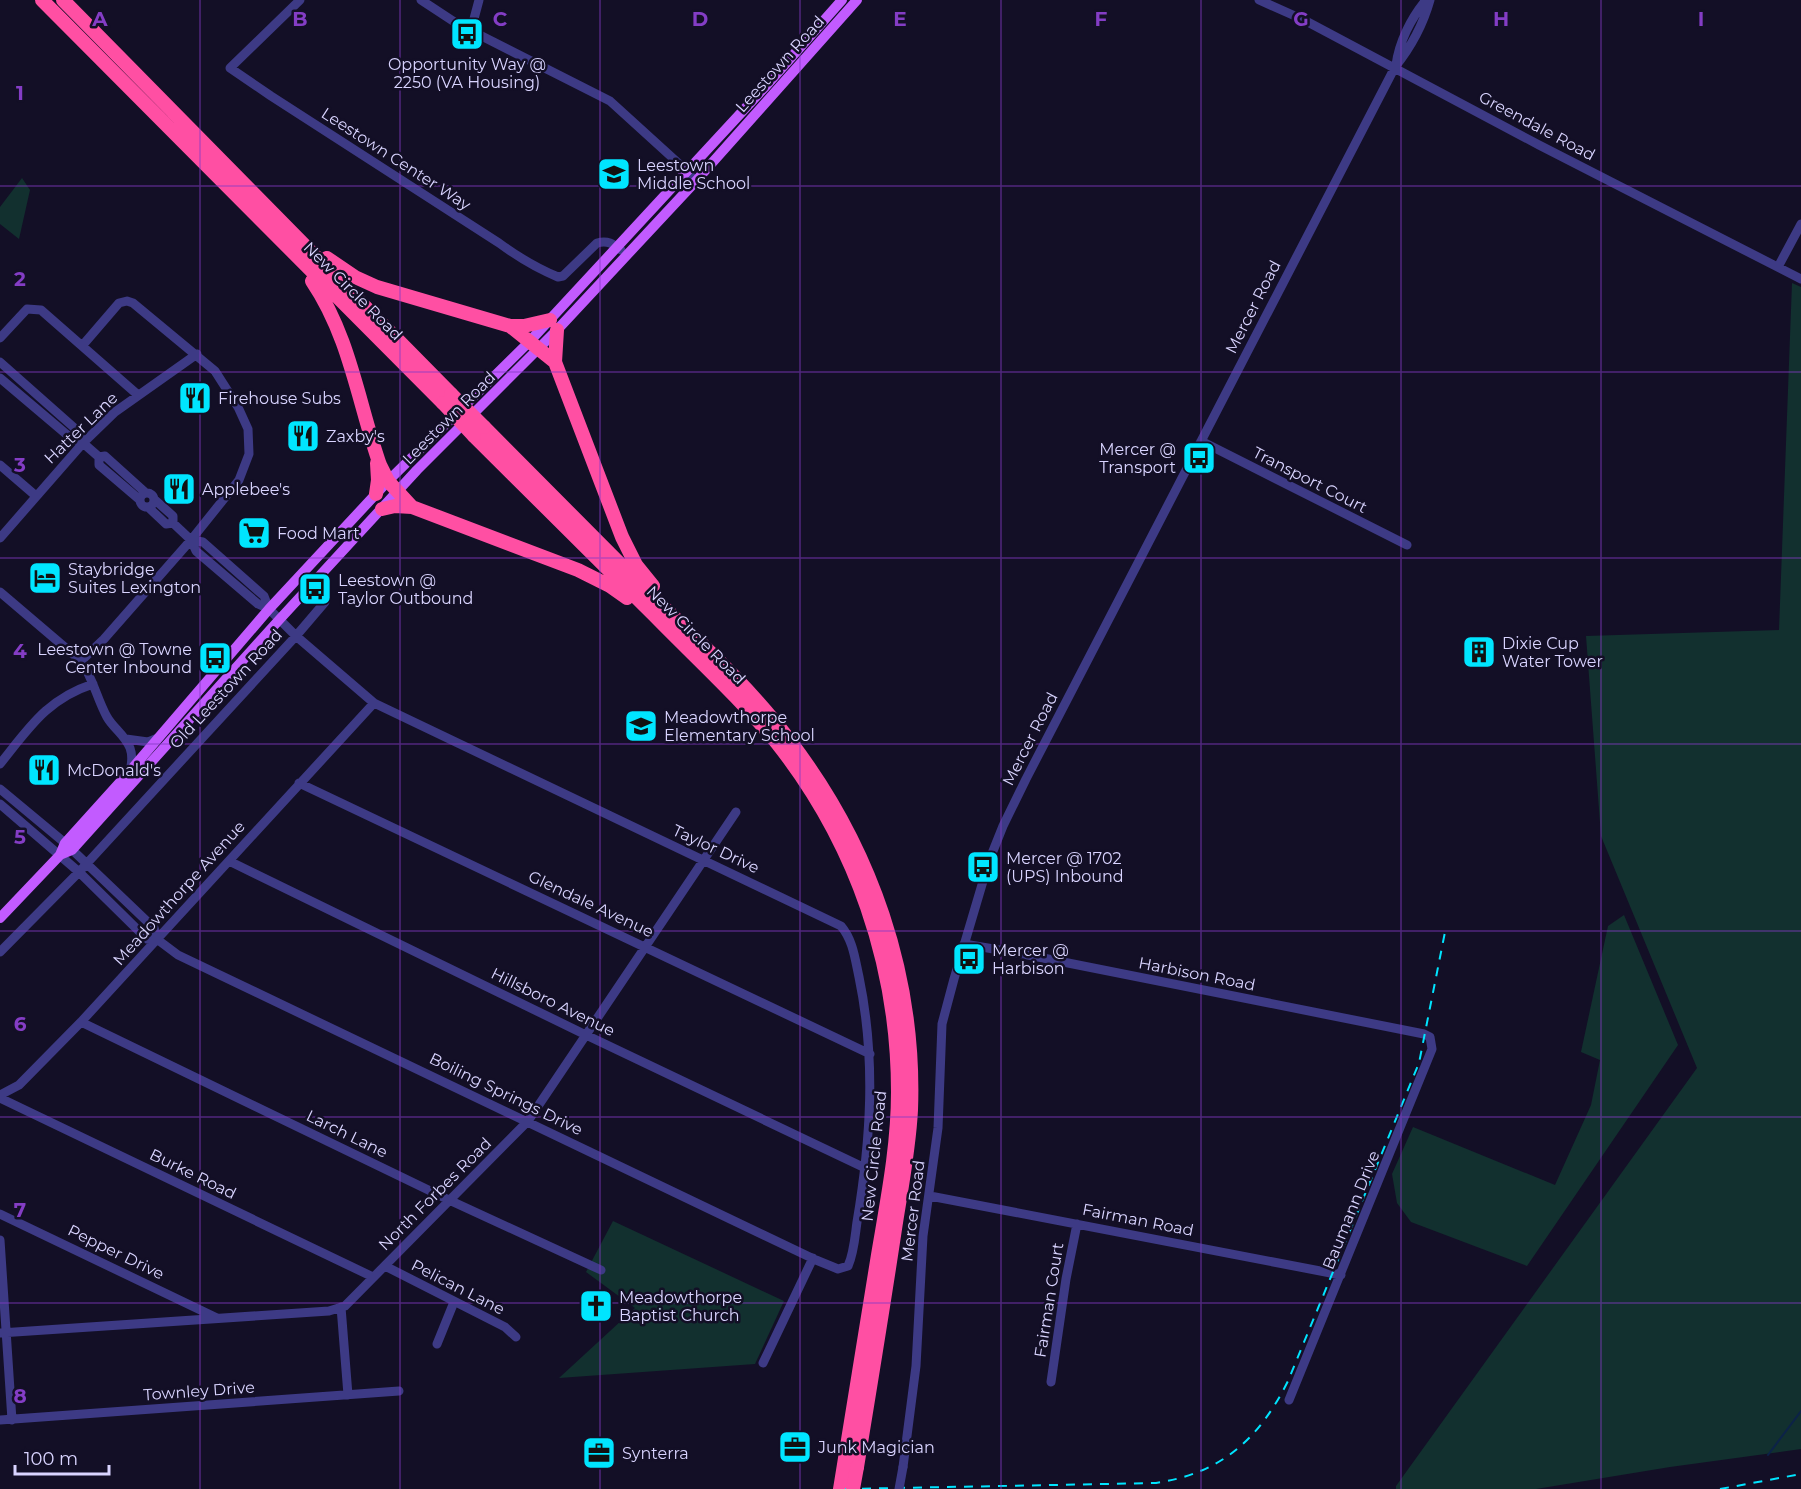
<svg xmlns="http://www.w3.org/2000/svg" width="1801" height="1489" viewBox="0 0 1801 1489" font-family="Montserrat,sans-serif">
<style>
.green{fill:#12302f}
.lines{fill:none;stroke-linecap:round;stroke-linejoin:round}
.stream{stroke:#0c2248;stroke-width:2}
.minor{stroke:#3d3a85;stroke-width:9}
.major{stroke:#c25bff;stroke-width:10}
.highway{stroke:#ff4fa3;stroke-width:14}
.rail{stroke:#00e5ff;stroke-width:2;stroke-dasharray:9 8;stroke-linecap:butt}
.minor-bridge{stroke:#3d3a85;stroke-width:9}
.highway-bridge{stroke:#ff4fa3;stroke-width:14}
.grid{fill:none;stroke:#843dc5;stroke-width:1.5;stroke-opacity:0.55}
.labels{text-anchor:middle;dominant-baseline:central;stroke-width:5;stroke-linejoin:round;paint-order:stroke}
.poi-label{font-size:16px;fill:#d9d4ff;stroke:#130f26;text-anchor:start}
.street-label{font-size:16px;fill:#d9d4ff;stroke:#130f26}
.grid-label{font-size:20px;text-anchor:middle;font-weight:bold;fill:#843dc5;stroke:#130f26;stroke-width:5;stroke-linejoin:round;paint-order:stroke}
</style>
<rect width="100%" height="100%" fill="#130f26"/>
<path class="green" d="M22 178 30 190 19 239 0 224V207Z
M1792 283 1801 287V1449L1670 1467 1536 1489H1396V1486L1697 1068 1601 836 1586 636 1779 630Z
M1624 915 1678 1045 1527 1266 1411 1222 1397 1203 1392 1174 1413 1127 1555 1185 1591 1105 1600 1060 1581 1052 1608 926Z
M613 1221 784 1301 755 1364 559 1378 635 1308 586 1272Z"/>
<g class="lines">
<path class="stream" d="M1768 1455 1801 1411"/>
<path class="minor" d="M300 0 230 68 271 96 499 243C518 257 536 268 558 277L563 276 597 243C608 240 613 244 621 250
M421 0 456 23 610 101 687 171 695 182
M1259 0 1304 20 1539 145 1801 279
M471 30 479 0
M1396 65C1399 42 1411 18 1426 0
M1778 267 1801 224
M0 338 27 309 41 310 138 395
M0 362 79 432 83 443
M0 378 72 439 83 443 99 457V465L140 500
M1201 441 1407 545
M99 457 105 456 146 493
M0 465 36 496
M140 500a7 7 0 1 1 14 0a7 7 0 1 1-14 0Z
M154 499 173 516V523
M148 507 166 524 173 523 191 540 196 551 258 604 269 609 264 596 203 542 191 540
M0 538 83 443 115 412 197 354
M0 592 81 661C93 678 97 699 107 717 113 728 125 735 130 748 133 756 132 763 130 771
M81 661 104 639 191 540 239 480 249 454 248 429 238 407 215 371 133 303 127 301 119 303 82 346
M126 739 148 742 158 738
M0 764C29 728 47 699 93 684
M299 783 870 1054
M0 789 65 843 154 928 158 940
M0 804 79 872 147 939 158 940 178 955 816 1260 838 1269 848 1266C854 1253 855 1236 857 1222 871 1139 876 1059 859 977 855 959 853 940 841 926L374 703 296 636 269 609
M229 861 586 1035 865 1168
M964 944 1023 954 1424 1034 1430 1037 1432 1049 1289 1400
M0 952 79 872 296 636 325 602
M81 1022 449 1200 601 1270
M0 1095 19 1085 81 1022 374 703
M0 1098 373 1277
M930 1196 1341 1275
M0 1214 217 1318
M0 1240 12 1420
M385 1266 505 1327 516 1337
M341 1307 348 1395
M0 1333 329 1311 345 1306 528 1121 736 812
M437 1344 454 1302
M763 1363 813 1258
M1051 1382 1066 1279 1077 1224
M0 1420 399 1391
M903 1467 916 1366 923 1236 938 1128 942 1024 954 979 989 861 1003 826 1026 779 1395 67C1411 47 1423 25 1430 0"/>
<path class="major" d="M60 855 65 843 130 771 269 609 388 481 530 341 765 87 842 0
M0 918 60 855 72 850 279 620 417 470 557 330 695 182 857 0"/>
<path class="highway" d="M42 0 443 403
M63 0 451 394
M327 258 355 277 377 287 510 326H524L550 320
M312 281C350 337 358 402 380 465L388 481 412 507
M510 326 555 362 622 537 636 565 653 586
M555 362 557 330
M484 427C537 481 591 535 645 589 694 637 748 685 790 741 871 847 916 976 911 1110 909 1150 901 1190 895 1229 883 1309 870 1388 857 1467
M474 436C534 496 594 556 655 616 696 658 740 698 777 743 856 843 898 965 898 1092 898 1147 887 1201 878 1255 865 1333 853 1411 840 1489
M376 494 378 480 377 463
M382 509 395 506 412 507 578 570 610 586 627 598"/>
<path class="rail" d="M845 1489 1156 1483C1222 1473 1259 1439 1288 1381L1419 1063 1445 932
M1720 1489 1801 1474"/>
<path class="minor-bridge" d="M899 1489 903 1467"/>
<path class="highway-bridge" d="M451 394 484 427
M443 403 474 436
M853 1489 857 1467"/>
</g>
<path class="grid" d="M200 0V1489M400 0V1489M600 0V1489M800 0V1489M1001 0V1489M1201 0V1489M1401 0V1489M1601 0V1489M0 186H1801M0 372H1801M0 558H1801M0 744H1801M0 931H1801M0 1117H1801M0 1303H1801"/>
<defs>
<g id="bus-square" transform="scale(1.725)"><rect x="-9" y="-9" width="18" height="18" rx="4" fill="#00e5ff" stroke="#130f26"/><path d="M-5-6H5V4H4V6H2V4H-2V6H-4V4H-5ZM-3.5-4V0h7V-4ZM-3.5 1.2v1.5H-2V1.2ZM2 1.2v1.5H3.5V1.2Z" fill="#111"/></g>
<g id="school-square" transform="scale(1.725)"><rect x="-9" y="-9" width="18" height="18" rx="4" fill="#00e5ff" stroke="#130f26"/><path d="M0-5L7-2L0 1L-7-2ZM-4 1L0 2.5L4 1V4Q0 6-4 4Z" fill="#111"/></g>
<g id="restaurant-square" transform="scale(1.725)"><rect x="-9" y="-9" width="18" height="18" rx="4" fill="#00e5ff" stroke="#130f26"/><path d="M-5-6h1v4h1v-4h1v4h1v-4h1v5L-1.5 .5V6h-2V.5L-5-1ZM5-6V6H3V1.5H1.5Q1.5-4 5-6Z" fill="#111"/></g>
<g id="supermarket-square" transform="scale(1.725)"><rect x="-9" y="-9" width="18" height="18" rx="4" fill="#00e5ff" stroke="#130f26"/><path d="M-6-5.5h2.5l.6 2H6L4.5 2H-2.5L-4.4-4H-6ZM-1.5 3.2a1.3 1.3 0 1 0 .1 0ZM3 3.2a1.3 1.3 0 1 0 .1 0Z" fill="#111"/></g>
<g id="hotel-square" transform="scale(1.725)"><rect x="-9" y="-9" width="18" height="18" rx="4" fill="#00e5ff" stroke="#130f26"/><path d="M-6-4.5h1.5V1H6V5H4.5V3h-9V5H-6ZM-4 0a1.8 1.8 0 1 1 3.6 0ZM.5 0V-2.5h3Q6-2.5 6 0Z" fill="#111"/></g>
<g id="building-square" transform="scale(1.725)"><rect x="-9" y="-9" width="18" height="18" rx="4" fill="#00e5ff" stroke="#130f26"/><path d="M-4-6H4V6H1V3H-1V6H-4ZM-2.5-4.3h1.7v1.8h-1.7ZM.8-4.3h1.7v1.8H.8ZM-2.5-1h1.7V.8h-1.7ZM.8-1h1.7V.8H.8Z" fill="#111"/></g>
<g id="church-square" transform="scale(1.725)"><rect x="-9" y="-9" width="18" height="18" rx="4" fill="#00e5ff" stroke="#130f26"/><path d="M-1.2-6h2.4v3.5h3.3v2.4h-3.3V6h-2.4V-.1h-3.3v-2.4h3.3Z" fill="#111"/></g>
<g id="office-square" transform="scale(1.725)"><rect x="-9" y="-9" width="18" height="18" rx="4" fill="#00e5ff" stroke="#130f26"/><path d="M-6-3h4V-5.5h4V-3h4V5H-6ZM-1-4.5V-3h2v-1.5ZM-6 0V1H6V0Z" fill="#111"/></g>
</defs>
<g fill-rule="evenodd">
<use href="#bus-square" x="467" y="34"/>
<use href="#school-square" x="614" y="174"/>
<use href="#restaurant-square" x="195" y="398"/>
<use href="#restaurant-square" x="303" y="436"/>
<use href="#bus-square" x="1199" y="458"/>
<use href="#restaurant-square" x="179" y="489"/>
<use href="#supermarket-square" x="254" y="533"/>
<use href="#hotel-square" x="45" y="578"/>
<use href="#bus-square" x="315" y="589"/>
<use href="#building-square" x="1479" y="652"/>
<use href="#bus-square" x="215" y="658"/>
<use href="#school-square" x="641" y="726"/>
<use href="#restaurant-square" x="44" y="770"/>
<use href="#bus-square" x="983" y="867"/>
<use href="#bus-square" x="969" y="959"/>
<use href="#church-square" x="596" y="1306"/>
<use href="#office-square" x="795" y="1447"/>
<use href="#office-square" x="599" y="1453"/>
</g>
<g class="labels">
<g class="poi-label">
<text x="467" y="64" text-anchor="middle">Opportunity Way @<tspan x="467" dy="18">2250 (VA Housing)</tspan></text>
<text x="637" y="165">Leestown<tspan x="637" dy="18">Middle School</tspan></text>
<text x="218" y="398">Firehouse Subs</text>
<text x="326" y="436">Zaxby's</text>
<text x="1176" y="449" text-anchor="end">Mercer @<tspan x="1176" dy="18">Transport</tspan></text>
<text x="202" y="489">Applebee's</text>
<text x="277" y="533">Food Mart</text>
<text x="68" y="569">Staybridge<tspan x="68" dy="18">Suites Lexington</tspan></text>
<text x="338" y="580">Leestown @<tspan x="338" dy="18">Taylor Outbound</tspan></text>
<text x="1502" y="643">Dixie Cup<tspan x="1502" dy="18">Water Tower</tspan></text>
<text x="192" y="649" text-anchor="end">Leestown @ Towne<tspan x="192" dy="18">Center Inbound</tspan></text>
<text x="664" y="717">Meadowthorpe<tspan x="664" dy="18">Elementary School</tspan></text>
<text x="67" y="770">McDonald's</text>
<text x="1006" y="858">Mercer @ 1702<tspan x="1006" dy="18">(UPS) Inbound</tspan></text>
<text x="992" y="950">Mercer @<tspan x="992" dy="18">Harbison</tspan></text>
<text x="619" y="1297">Meadowthorpe<tspan x="619" dy="18">Baptist Church</tspan></text>
<text x="818" y="1447">Junk Magician</text>
<text x="622" y="1453">Synterra</text>
</g>
<g class="street-label">
<text transform="translate(780 64) rotate(-48)">Leestown Road</text>
<text transform="translate(1537 126) rotate(28)">Greendale Road</text>
<text transform="translate(396 159) rotate(33)">Leestown Center Way</text>
<text transform="translate(353 291) rotate(45)">New Circle Road</text>
<text transform="translate(1253 307) rotate(-63)">Mercer Road</text>
<text transform="translate(449 418) rotate(-45)">Leestown Road</text>
<text transform="translate(81 428) rotate(-44)">Hatter Lane</text>
<text transform="translate(1310 480) rotate(27)">Transport Court</text>
<text transform="translate(696 635) rotate(45)">New Circle Road</text>
<text transform="translate(226 689) rotate(-47)">Old Leestown Road</text>
<text transform="translate(1030 739) rotate(-63)">Mercer Road</text>
<text transform="translate(716 849) rotate(25)">Taylor Drive</text>
<text transform="translate(179 893) rotate(-48)">Meadowthorpe Avenue</text>
<text transform="translate(591 904) rotate(25)">Glendale Avenue</text>
<text transform="translate(1197 974) rotate(11)">Harbison Road</text>
<text transform="translate(553 1002) rotate(26)">Hillsboro Avenue</text>
<text transform="translate(506 1094) rotate(26)">Boiling Springs Drive</text>
<text transform="translate(347 1134) rotate(26)">Larch Lane</text>
<text transform="translate(874 1156) rotate(-84)">New Circle Road</text>
<text transform="translate(193 1174) rotate(26)">Burke Road</text>
<text transform="translate(435 1194) rotate(-45)">North Forbes Road</text>
<text transform="translate(1351 1210) rotate(-68)">Baumann Drive</text>
<text transform="translate(913 1211) rotate(-83)">Mercer Road</text>
<text transform="translate(1138 1220) rotate(11)">Fairman Road</text>
<text transform="translate(116 1252) rotate(26)">Pepper Drive</text>
<text transform="translate(458 1287) rotate(27)">Pelican Lane</text>
<text transform="translate(1049 1300) rotate(-81)">Fairman Court</text>
<text transform="translate(199 1391) rotate(-4)">Townley Drive</text>
</g>
</g>
<g class="grid-label">
<text x="100" y="26">A</text>
<text x="300" y="26">B</text>
<text x="500" y="26">C</text>
<text x="700" y="26">D</text>
<text x="900" y="26">E</text>
<text x="1101" y="26">F</text>
<text x="1301" y="26">G</text>
<text x="1501" y="26">H</text>
<text x="1701" y="26">I</text>
<text x="20" y="100">1</text>
<text x="20" y="286">2</text>
<text x="20" y="472">3</text>
<text x="20" y="658">4</text>
<text x="20" y="844">5</text>
<text x="20" y="1031">6</text>
<text x="20" y="1217">7</text>
<text x="20" y="1403">8</text>
</g>
<path d="M15 1465v9h94v-9" fill="none" stroke="#d9d4ff" stroke-width="3"/>
<text x="24" y="1465" font-size="18" fill="#d9d4ff" stroke="#130f26" stroke-width="4.5" paint-order="stroke">100 m</text>
</svg>
